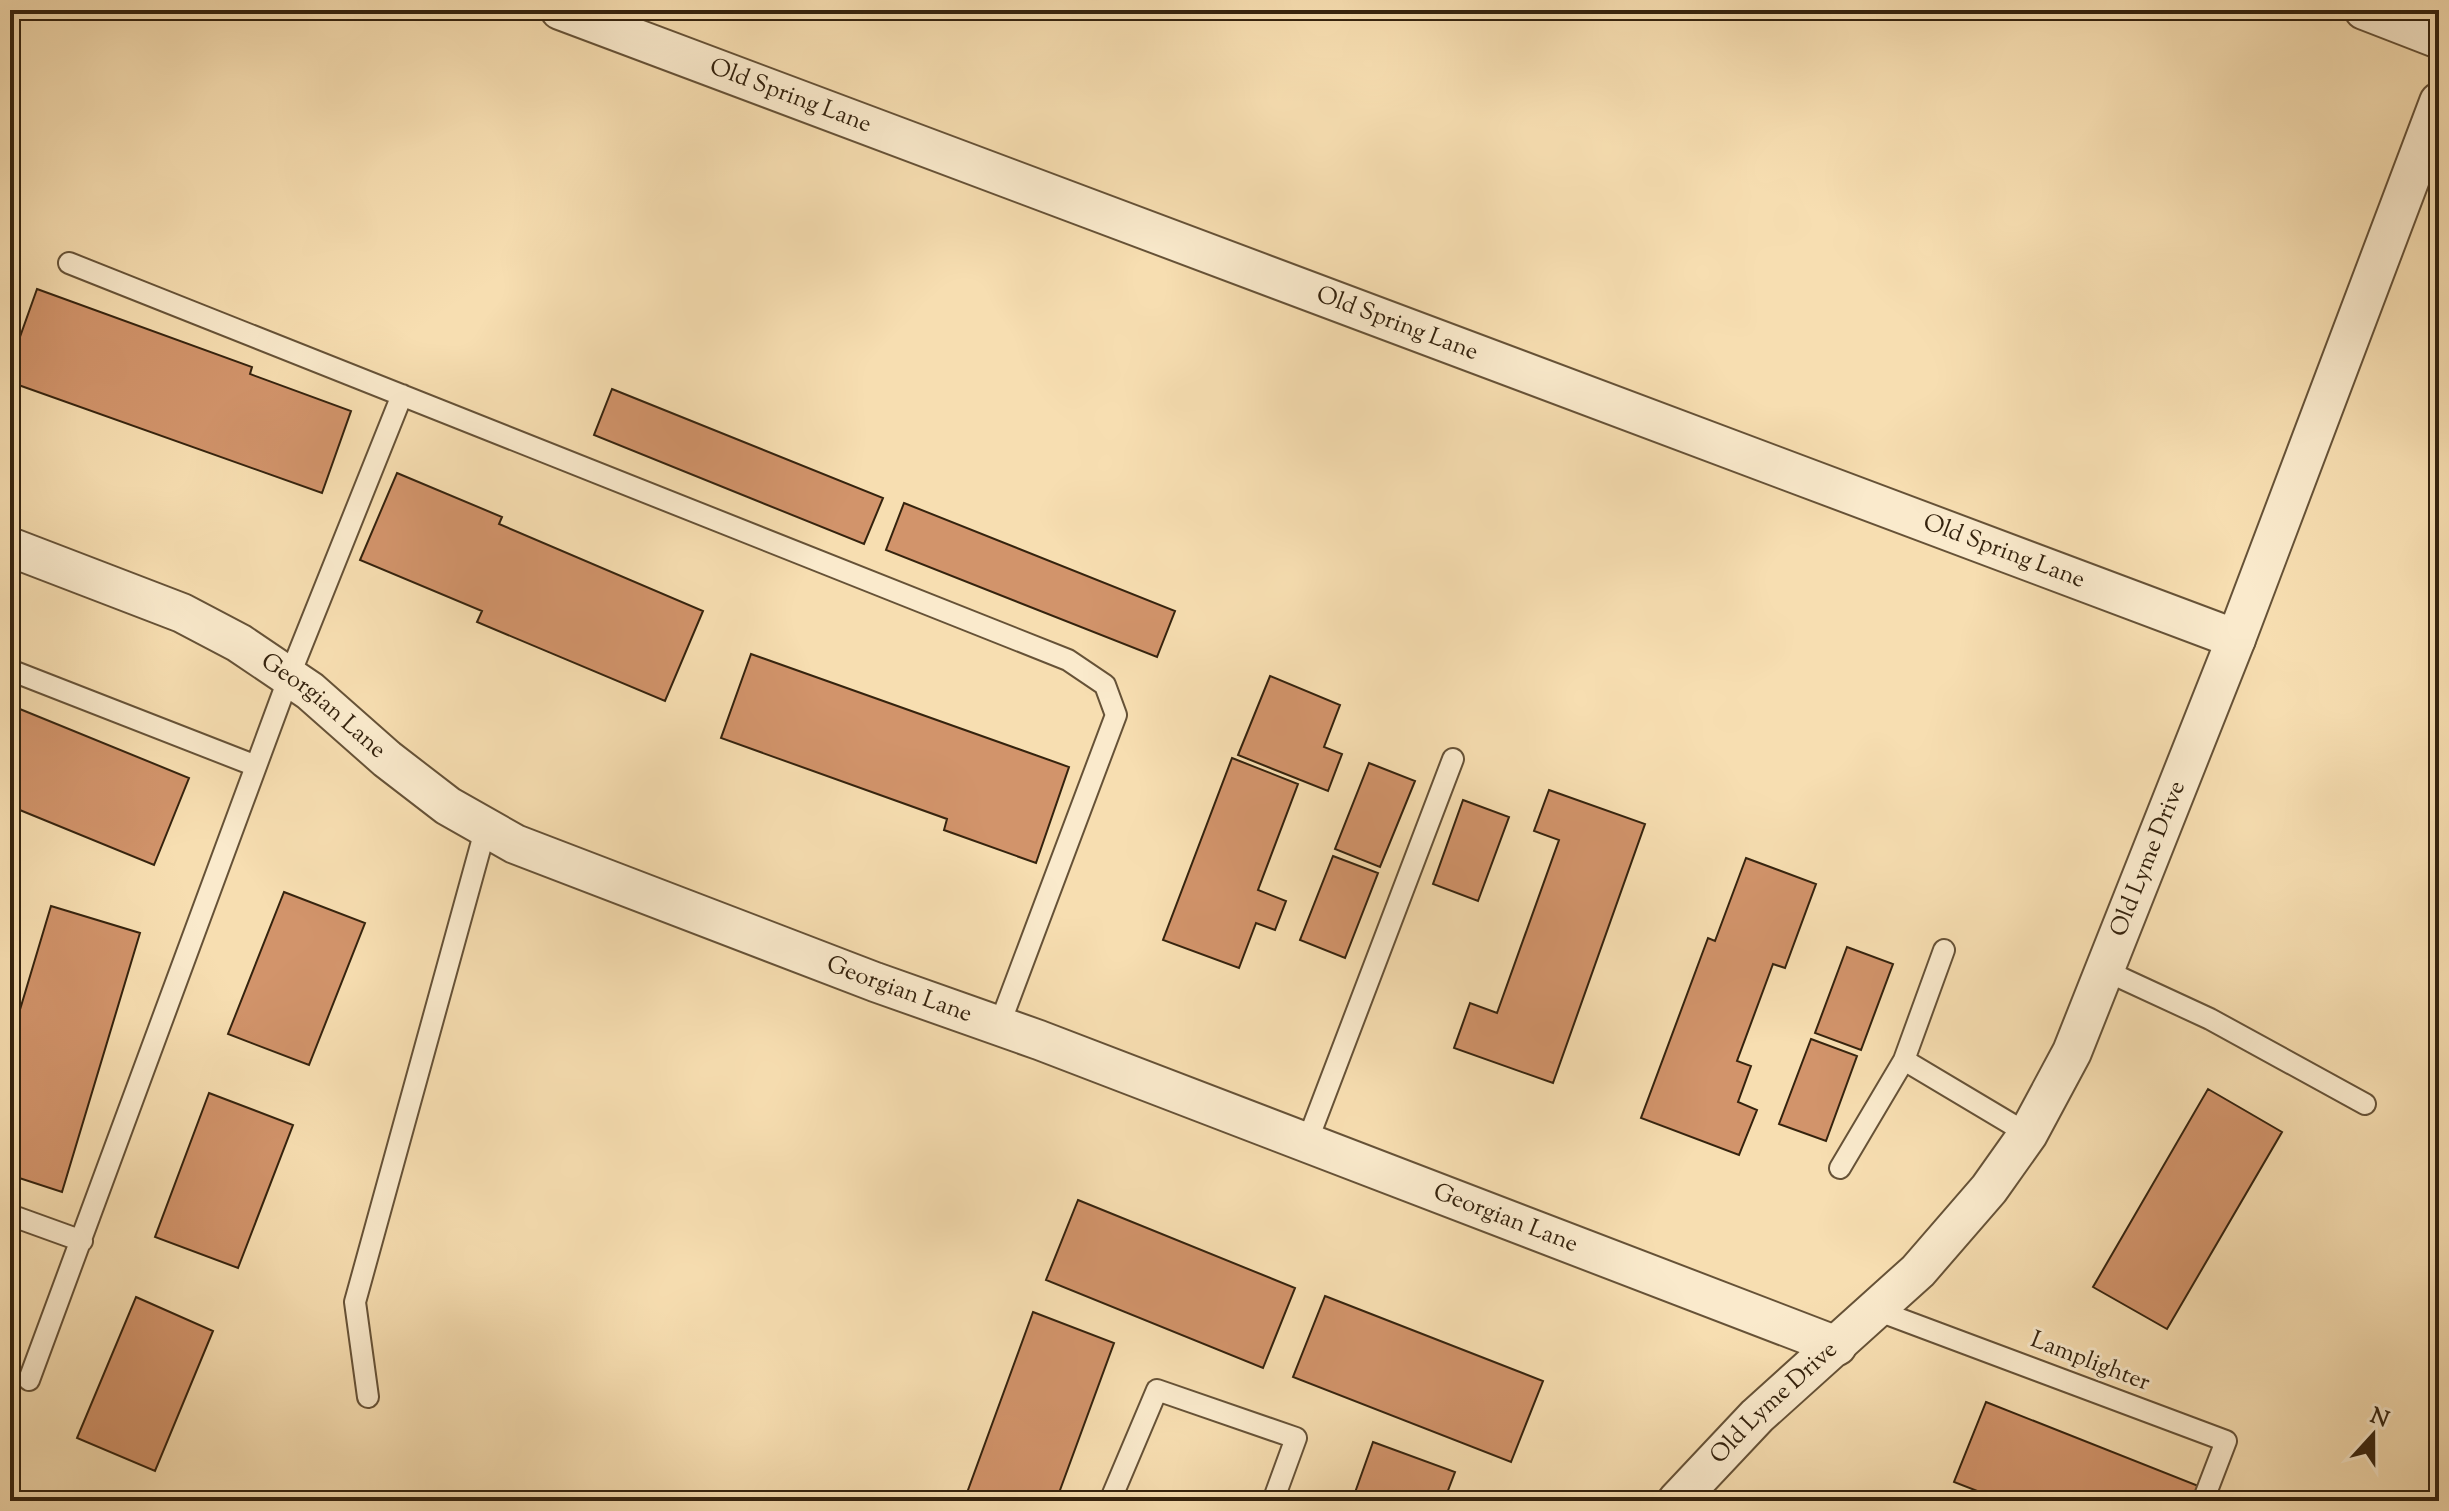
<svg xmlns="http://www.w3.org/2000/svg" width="2449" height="1511" viewBox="0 0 2449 1511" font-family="'Sorts Mill Goudy',serif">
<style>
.building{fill:#d2946b;stroke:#35230e;stroke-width:2}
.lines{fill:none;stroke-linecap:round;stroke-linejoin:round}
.lane-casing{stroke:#665237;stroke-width:24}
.street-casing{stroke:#665237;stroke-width:42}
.lane{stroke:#faeacc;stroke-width:20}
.street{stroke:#faeacc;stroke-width:38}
.labels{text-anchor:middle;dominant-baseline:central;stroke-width:6;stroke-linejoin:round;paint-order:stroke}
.street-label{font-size:24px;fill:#35230e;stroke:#faeacc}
</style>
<rect width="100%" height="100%" fill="#f7deb1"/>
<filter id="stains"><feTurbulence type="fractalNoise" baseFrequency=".0025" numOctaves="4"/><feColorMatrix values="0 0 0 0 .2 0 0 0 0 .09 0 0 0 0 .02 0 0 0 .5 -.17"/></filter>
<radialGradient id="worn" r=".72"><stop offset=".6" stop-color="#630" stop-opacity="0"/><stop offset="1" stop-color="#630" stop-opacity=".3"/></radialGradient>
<path class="building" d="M37 289 252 367 250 374 351 411 322 493 10 382V365Z
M612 389 883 498 864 544 594 435Z
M397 473 502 517 499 524 703 611 665 701 477 622 482 611 360 560Z
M904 503 1175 611 1157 657 886 550Z
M751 654 1069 767 1036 863 944 830 947 819 721 738Z
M1270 676 1340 705 1324 747 1342 754 1328 791 1238 755Z
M10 705 189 778 154 865 10 806Z
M1232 758 1298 784 1258 890 1286 901 1275 930 1256 923 1239 968 1163 940Z
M1369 763 1415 781 1380 867 1335 849Z
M1549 790 1645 824 1553 1083 1454 1048 1470 1003 1497 1013 1559 840 1534 831Z
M1463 800 1509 817 1478 901 1433 884Z
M1333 856 1378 873 1345 958 1300 940Z
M1746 858 1816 884 1785 968 1773 964 1737 1061 1751 1066 1738 1102 1757 1110 1739 1155 1641 1118 1708 938 1715 941Z
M284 892 365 923 309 1065 228 1034Z
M51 906 140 933 62 1192 10 1175V1043Z
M1847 947 1893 964 1861 1050 1815 1033Z
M1811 1039 1857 1056 1826 1141 1779 1124Z
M2208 1089 2282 1132 2167 1329 2093 1287Z
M209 1093 293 1125 238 1268 155 1237Z
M1078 1200 1295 1288 1263 1368 1046 1280Z
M1325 1296 1543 1381 1511 1462 1293 1377Z
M136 1297 213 1331 155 1471 77 1438Z
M1033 1312 1114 1343 1056 1501H964Z
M1986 1402 2201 1487 2195 1501H2003L1954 1482Z
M1373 1442 1455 1472 1444 1501H1352Z"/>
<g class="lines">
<g class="lane-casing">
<path id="lane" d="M69 263 1068 660 1105 685 1116 715 999 1026
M10 670 256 766
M1944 950 1904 1060 2028 1134
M2104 970 2210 1019 2365 1104
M1307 1142 1453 759
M1840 1168 1904 1060
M10 1215 82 1241
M1876 1310 2226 1441 2203 1501
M29 1380 289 677 402 395
M368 1397 355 1302 486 827
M1110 1501 1157 1390 1296 1438 1273 1501"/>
</g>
<g class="street-casing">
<g id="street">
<path id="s1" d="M560 10 2236 639"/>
<path d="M2364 10 2439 39"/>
<path id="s2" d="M10 547 182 613 239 643 310 691 387 759 448 806 515 844 875 982 1039 1040 1837 1346"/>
<path id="s3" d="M1677 1501 1757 1416 1918 1271 1989 1189 2028 1134 2072 1052 2236 639 2439 102"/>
</g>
</g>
<use href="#lane" class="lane"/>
<use href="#street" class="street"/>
</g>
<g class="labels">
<g class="street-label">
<text stroke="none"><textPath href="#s1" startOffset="246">Old Spring Lane</textPath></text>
<text stroke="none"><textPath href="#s1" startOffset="894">Old Spring Lane</textPath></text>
<text stroke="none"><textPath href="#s1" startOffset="1542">Old Spring Lane</textPath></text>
<text stroke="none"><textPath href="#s2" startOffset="354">Georgian Lane</textPath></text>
<text stroke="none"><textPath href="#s3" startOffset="810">Old Lyme Drive</textPath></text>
<text stroke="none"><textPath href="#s2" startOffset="1002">Georgian Lane</textPath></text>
<text stroke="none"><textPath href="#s2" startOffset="1650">Georgian Lane</textPath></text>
<text transform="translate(2090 1362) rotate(21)">Lamplighter</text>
<text stroke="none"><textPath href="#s3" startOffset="138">Old Lyme Drive</textPath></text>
</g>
</g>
<rect width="2449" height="1511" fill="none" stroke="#f7deb1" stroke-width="40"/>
<rect x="12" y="12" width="2425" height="1487" fill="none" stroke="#35230e" stroke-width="4"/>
<rect x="20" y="20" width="2409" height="1471" fill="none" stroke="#35230e" stroke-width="2"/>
<g transform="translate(2373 1435) rotate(21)" stroke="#faeacc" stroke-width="6" paint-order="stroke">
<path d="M0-6L14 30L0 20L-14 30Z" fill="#35230e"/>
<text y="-12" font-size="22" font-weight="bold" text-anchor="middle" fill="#35230e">N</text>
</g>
<rect width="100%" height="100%" filter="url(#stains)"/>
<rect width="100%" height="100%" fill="url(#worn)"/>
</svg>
